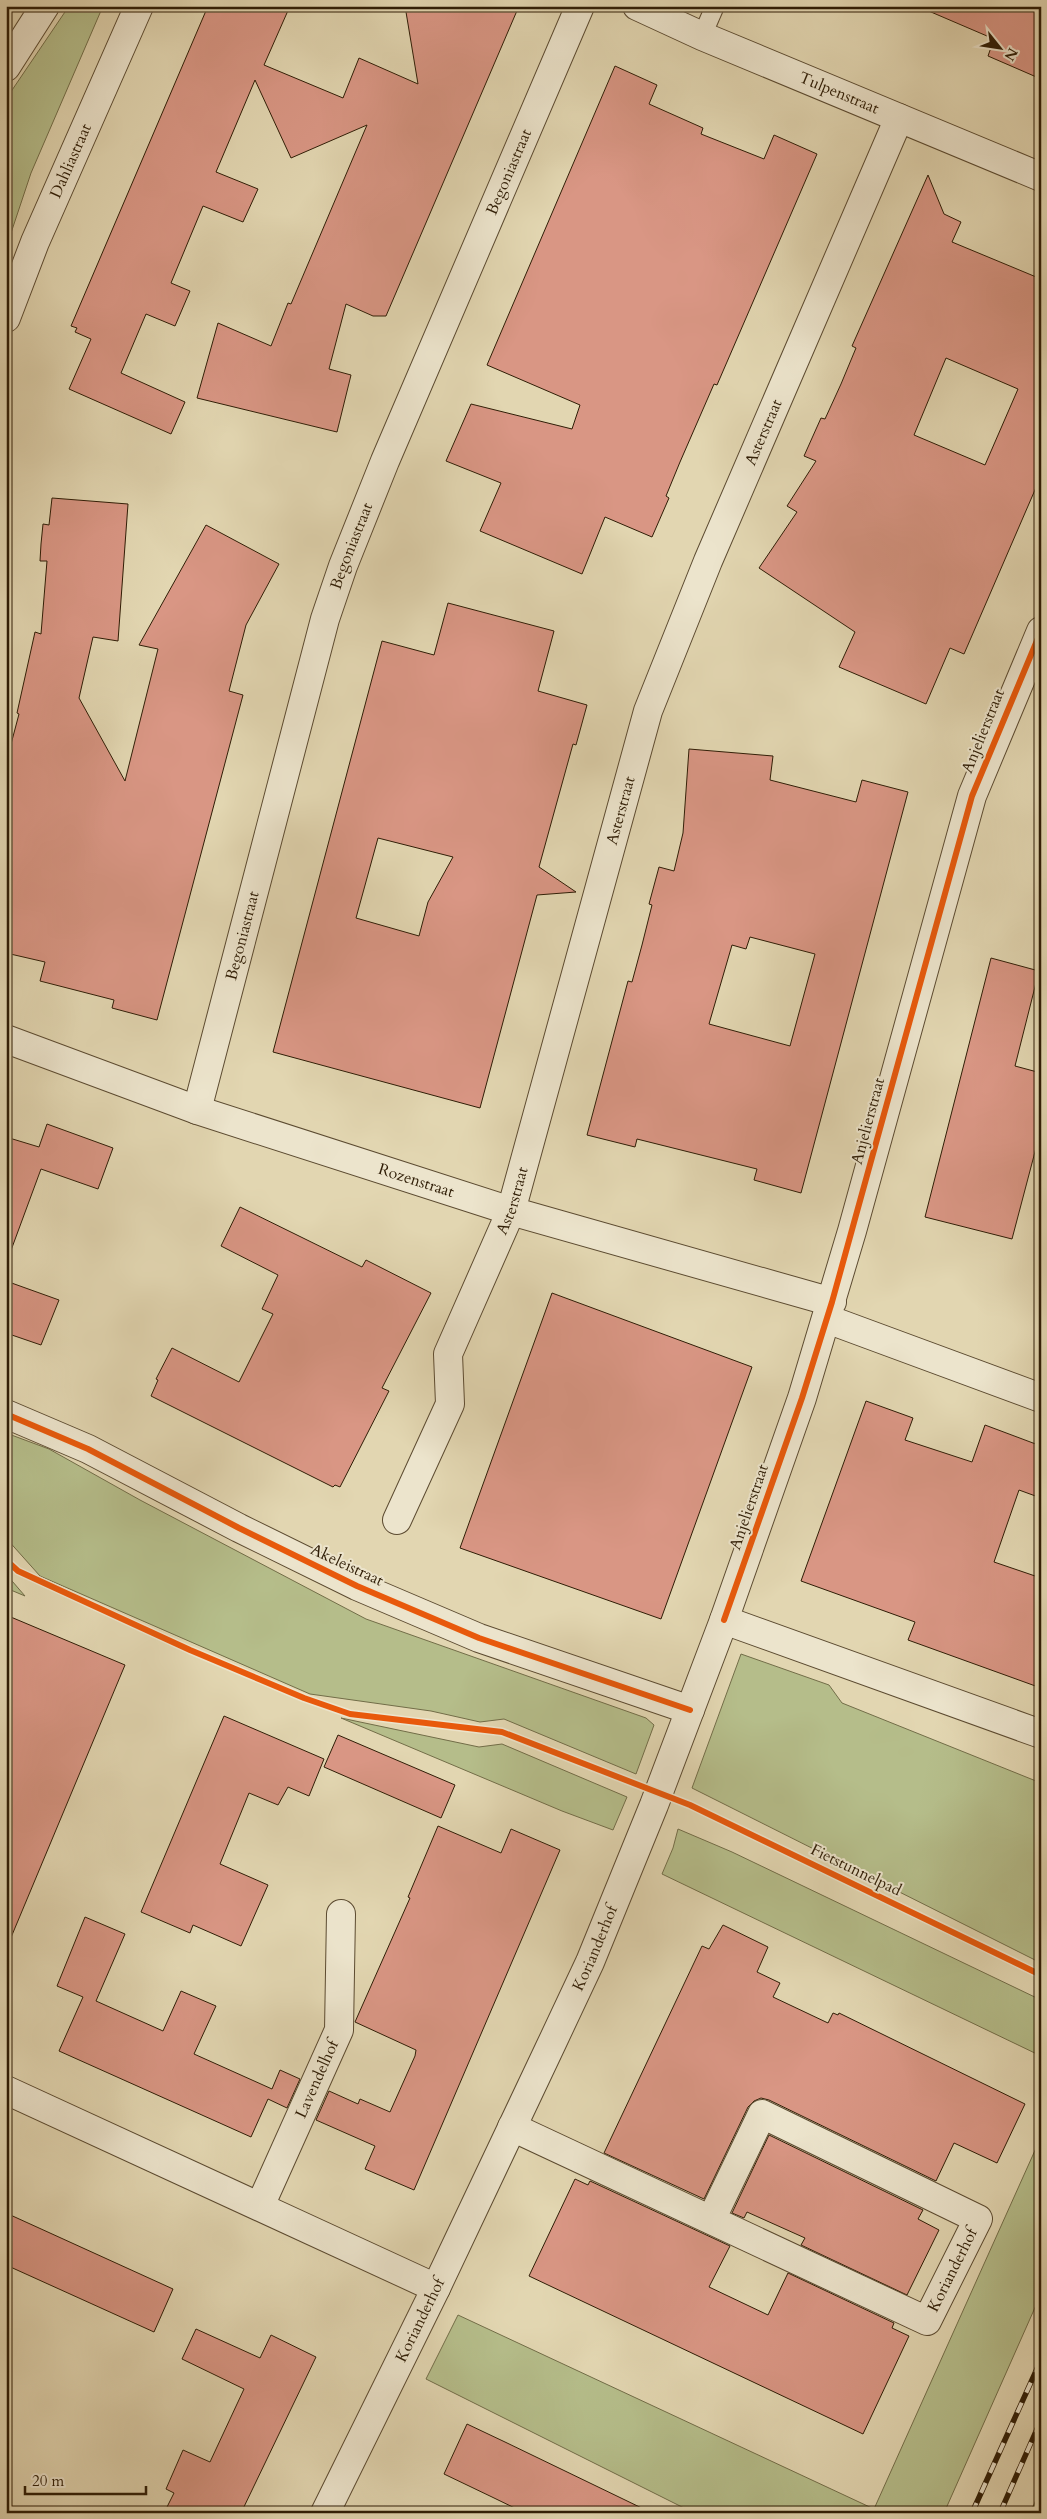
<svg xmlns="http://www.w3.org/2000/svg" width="1047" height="2519" viewBox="0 0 1047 2519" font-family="Cardo,serif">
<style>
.green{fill:#b5bd8a;stroke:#726d48}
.building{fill:#d99684;stroke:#2f1d06;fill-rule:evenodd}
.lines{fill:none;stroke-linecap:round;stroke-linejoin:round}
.lane-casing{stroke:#5c4b31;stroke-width:20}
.street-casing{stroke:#5c4b31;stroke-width:30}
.lane{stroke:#ece4cc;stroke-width:18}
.street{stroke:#ece4cc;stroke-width:28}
.rail-casing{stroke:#2f1d06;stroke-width:5.5}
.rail{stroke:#ece4cc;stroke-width:4;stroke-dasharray:11;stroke-linecap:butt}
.cycleway-casing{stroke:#ece4cc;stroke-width:9}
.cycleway{stroke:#e8590c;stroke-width:6}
.labels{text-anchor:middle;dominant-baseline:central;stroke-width:4;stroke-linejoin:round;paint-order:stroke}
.street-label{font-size:16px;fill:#2f1d06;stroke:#ece4cc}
</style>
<rect width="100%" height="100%" fill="#e2d6b1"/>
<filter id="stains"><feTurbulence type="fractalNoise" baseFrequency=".004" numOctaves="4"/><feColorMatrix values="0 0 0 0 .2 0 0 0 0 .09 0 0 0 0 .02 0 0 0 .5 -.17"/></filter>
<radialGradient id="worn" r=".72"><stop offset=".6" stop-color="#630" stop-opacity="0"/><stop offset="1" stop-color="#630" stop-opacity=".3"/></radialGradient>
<path class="green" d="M69 6H103L31 173 6 248V99Z
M6 1433 49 1449 140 1500 366 1619 646 1718 654 1725 636 1774 504 1719 480 1722 431 1711 310 1694 40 1576 6 1538Z
M6 1574 25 1596 6 1588Z
M741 1654 829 1685 842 1703 1041 1783V1963L692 1788Z
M341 1718 479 1747 502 1744 627 1797 613 1830 562 1811Z
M678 1829 732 1852 1041 2000V2056L662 1874 673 1848Z
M1041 2137V2294L944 2513H694L426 2379 458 2315 874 2509Z
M1041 2489V2513H1030Z"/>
<path class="building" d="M208 6H290L264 65 343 98 359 58 418 84 405 6H519L386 316H373L346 304 329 369 351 375 337 432 197 398 218 323 271 346 288 303 291 304 367 125 291 158 255 80 216 172 258 189 243 222 203 206 171 283 190 291 175 326 146 314 121 373 185 402 171 434 69 389 91 339 75 332 77 328 71 326Z
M917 6H1041V79L988 56 994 39Z
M615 66 657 85 649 104 703 128 701 134 764 159 774 135 817 154 717 385 714 384 680 462 666 496 669 498 652 537 605 517 582 574 480 531 501 483 446 461 471 404 572 429 580 405 487 365Z
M928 175 944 214 961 222 952 242 1041 279V476L964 654 950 648 926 704 839 667 855 632 759 568 797 512 787 506 816 461 804 456 821 418 825 419 841 384 856 348 852 346ZM946 358 1018 389 985 465 914 435Z
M52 498 128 504 118 641 93 637 79 698 125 781 158 649 139 645 206 525 279 564 246 625 229 691 243 695 157 1020 112 1008 114 1000 40 981 45 962 6 953V763L19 714 17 713 35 632 41 634 47 561H40L41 544 43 524 49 525Z
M448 603 554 631 538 691 587 705 576 745 573 744 539 867 576 892 537 895 480 1108 273 1052 382 641 434 655ZM378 838 453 857 428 902 419 936 356 918Z
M689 749 773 756 770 780 856 802 862 780 908 792 801 1193 754 1180 757 1169 637 1139 635 1147 587 1135 628 981 632 982 642 945 652 905 649 904 659 867 674 871 683 833ZM750 937 815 954 790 1046 709 1024 732 945 746 949Z
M991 958 1039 971 1015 1066 1041 1073V1129L1012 1239 925 1217Z
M47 1124 113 1148 98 1189 41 1169 10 1253H6V1137L39 1147Z
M240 1207 362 1267 366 1260 431 1293 382 1388 389 1391 340 1487 335 1485 333 1487 151 1396 158 1380 156 1379 172 1348 239 1382 273 1314 262 1309 278 1275 221 1246Z
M6 1281 59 1300 41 1345 6 1333Z
M552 1293 752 1367 661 1619 460 1548Z
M866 1401 913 1418 905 1440 972 1462 985 1425 1041 1446V1498L1019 1490 994 1562 1041 1578V1688L908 1640 915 1622 801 1581Z
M6 1615 125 1665 7 1947H6Z
M224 1716 324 1759 309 1796 288 1787 278 1805 249 1793 220 1864 268 1885 241 1946 193 1925 190 1933 141 1912Z
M338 1735 455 1785 441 1818 324 1767Z
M438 1826 501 1853 511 1829 560 1850 414 2190 365 2169 375 2146 316 2120 329 2091 358 2104 360 2099 390 2112 415 2056 416 2050 355 2022 410 1898 408 1897Z
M85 1917 125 1934 96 2001 163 2031 181 1991 216 2006 194 2054 272 2089 280 2070 300 2079 287 2108 268 2099 251 2137 59 2051 83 1997 57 1986Z
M723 1925 768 1947 757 1972 780 1983 773 1997 828 2023 833 2013 838 2015 839 2013 1025 2104 997 2163 954 2143 936 2181 769 2100 761 2098 754 2101 748 2107 704 2199 604 2153 702 1946 709 1949Z
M769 2135 923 2210 918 2219 939 2230 907 2295 801 2245 805 2238 747 2212 744 2218 732 2213Z
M575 2179 588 2185 590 2181 730 2246 709 2287 768 2315 788 2273 894 2323 892 2328 909 2336 863 2434 529 2276Z
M6 2213 173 2289 154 2332 6 2265Z
M196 2329 260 2358 271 2335 316 2357 241 2513H164L174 2493 166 2489 183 2450 210 2462 244 2389 182 2359Z
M467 2424 505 2442 652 2513H525L492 2497 444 2474Z"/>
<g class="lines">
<g class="lane-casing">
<path id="lane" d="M702 36 715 6"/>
</g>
<g class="street-casing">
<g id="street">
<path id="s1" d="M637 6 702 36 1041 177"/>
<path d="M6 67 45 6"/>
<path id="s2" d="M6 318 35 242 139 6"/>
<path id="s3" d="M6 1039 197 1110 511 1211 832 1302"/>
<path id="s4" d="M197 1110 325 619 343 566 385 461 580 6"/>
<path d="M827 1319 1041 1398"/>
<path d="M6 1414 88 1449 239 1528 357 1586 479 1638 690 1710"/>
<path id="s5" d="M397 1520 450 1404 448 1354 511 1211 648 711 708 561 899 118"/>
<path d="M724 1620 1041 1734"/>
<path d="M6 2090 436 2288"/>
<path id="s6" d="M512 2127 927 2321 978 2219 762 2114 711 2220"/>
<path id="s7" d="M260 2206 339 2030 341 1914"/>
<path id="s8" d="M325 2513 436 2288 551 2045 590 1962 654 1805 724 1620 802 1398 852 1231 972 796 1041 631"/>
</g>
</g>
<use href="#lane" class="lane"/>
<use href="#street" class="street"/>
<g class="rail-casing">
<path id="rail" d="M972 2513 1041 2360
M1000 2513 1041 2420"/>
</g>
<use href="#rail" class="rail"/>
<g class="cycleway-casing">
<path id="cycleway" d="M6 1414 88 1449 239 1528 357 1586 479 1638 690 1710
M6 1560 18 1571 190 1650 304 1698 350 1714 502 1732 690 1805 1041 1975
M724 1620 802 1398 832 1302 972 796 1041 631"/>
</g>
<use href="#cycleway" class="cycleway"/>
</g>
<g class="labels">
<g class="street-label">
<text stroke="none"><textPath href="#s1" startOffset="220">Tulpenstraat</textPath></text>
<text stroke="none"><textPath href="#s2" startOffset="170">Dahliastraat</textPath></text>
<text stroke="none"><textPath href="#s4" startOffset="991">Begoniastraat</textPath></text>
<text stroke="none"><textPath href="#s5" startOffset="1154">Asterstraat</textPath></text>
<text stroke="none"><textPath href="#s4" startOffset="585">Begoniastraat</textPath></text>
<text transform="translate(983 731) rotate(-68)">Anjelierstraat</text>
<text stroke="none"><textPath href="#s5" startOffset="749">Asterstraat</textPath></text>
<text stroke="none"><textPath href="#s4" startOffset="180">Begoniastraat</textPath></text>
<text transform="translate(868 1121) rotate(-75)">Anjelierstraat</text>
<text stroke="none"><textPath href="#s3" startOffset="434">Rozenstraat</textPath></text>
<text stroke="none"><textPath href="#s5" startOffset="344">Asterstraat</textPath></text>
<text transform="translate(749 1507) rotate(-71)">Anjelierstraat</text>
<text transform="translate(347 1565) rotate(25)">Akeleistraat</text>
<text transform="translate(856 1870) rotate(26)">Fietstunnelpad</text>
<text stroke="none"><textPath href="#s8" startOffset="626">Korianderhof</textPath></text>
<text stroke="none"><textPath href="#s7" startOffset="139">Lavendelhof</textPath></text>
<text stroke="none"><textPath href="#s6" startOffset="515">Korianderhof</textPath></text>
<text stroke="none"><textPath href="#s8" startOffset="215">Korianderhof</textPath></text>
</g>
</g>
<rect width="1047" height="2519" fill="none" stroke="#e2d6b1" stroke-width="25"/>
<rect x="8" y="8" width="1032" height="2504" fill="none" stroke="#2f1d06" stroke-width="2.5"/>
<rect x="12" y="12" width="1022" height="2494" fill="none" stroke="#2f1d06"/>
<g transform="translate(1000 48) rotate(120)" stroke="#ece4cc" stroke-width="4" paint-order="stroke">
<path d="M0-4L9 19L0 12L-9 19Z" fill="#2f1d06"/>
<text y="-8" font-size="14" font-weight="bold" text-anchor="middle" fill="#2f1d06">N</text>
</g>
<path d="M25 2486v8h121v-8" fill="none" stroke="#2f1d06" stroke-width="2.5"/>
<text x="32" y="2486" font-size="15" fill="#2f1d06" stroke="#ece4cc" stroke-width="4" paint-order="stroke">20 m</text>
<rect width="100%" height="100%" filter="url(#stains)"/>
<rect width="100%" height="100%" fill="url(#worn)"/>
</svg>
